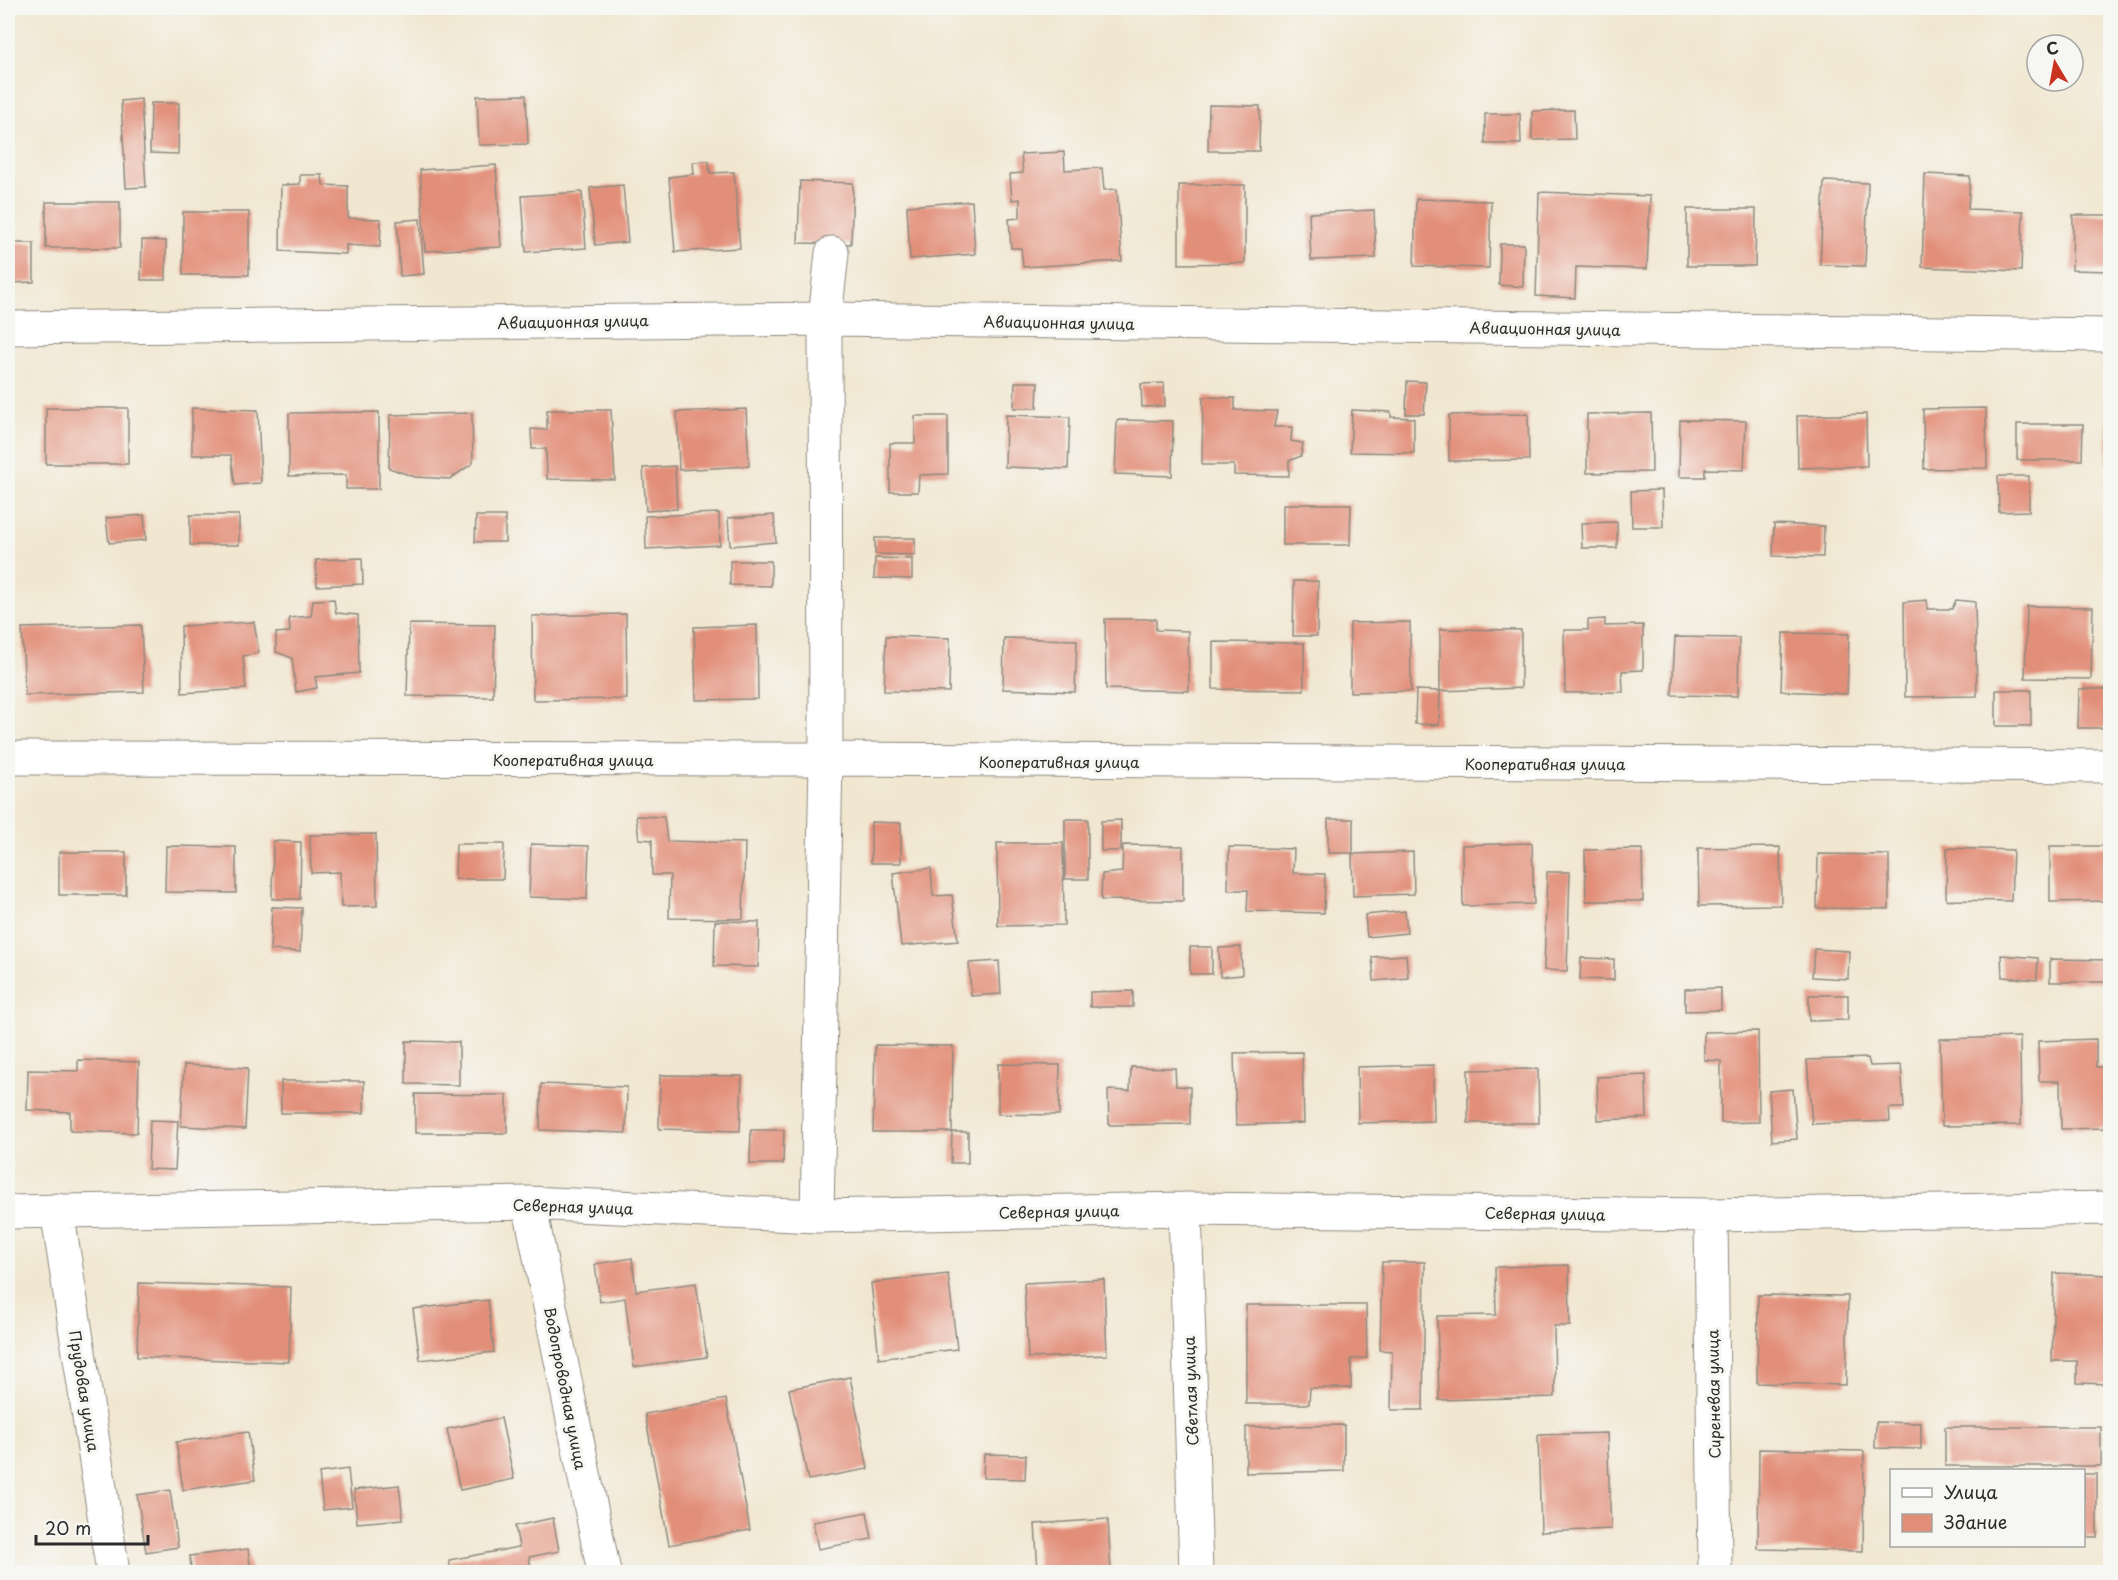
<svg xmlns="http://www.w3.org/2000/svg" width="2118" height="1580" viewBox="0 0 2118 1580" font-family="'Playpen Sans',sans-serif">
<style>
.building{fill:#e28f79}
.lines{fill:none;stroke-linecap:round;stroke-linejoin:round}
.minor-casing{stroke:#8e897e;stroke-width:35}
.minor{stroke:#fff;stroke-width:33}
.labels{text-anchor:middle;dominant-baseline:central;stroke-width:6;stroke-linejoin:round;paint-order:stroke}
.street-label{font-size:15px;fill:#2b2b2b;stroke:#f6f6f2}
</style>
<rect width="100%" height="100%" fill="#f6f6f2"/>
<filter id="ink" filterUnits="userSpaceOnUse"><feTurbulence type="fractalNoise" baseFrequency=".0167" numOctaves="2"/><feDisplacementMap in="SourceGraphic" scale="12" xChannelSelector="R" yChannelSelector="G"/><feConvolveMatrix kernelMatrix="1 2 1 2 8 2 1 2 1" color-interpolation-filters="sRGB"/></filter>
<filter id="wash" filterUnits="userSpaceOnUse"><feTurbulence type="fractalNoise" baseFrequency=".008" numOctaves="4" result="noise"/><feDisplacementMap in="SourceGraphic" scale="24" xChannelSelector="R" yChannelSelector="G"/><feGaussianBlur stdDeviation="1.35" result="paint"/><feColorMatrix in="noise" values="0 0 0 0 0 0 0 0 0 0 0 0 0 0 0 0 0 1.4 0 .05"/><feComposite in="paint" operator="in"/></filter>
<g filter="url(#wash)">
<rect width="100%" height="100%" fill="#f1e7d1"/>
<g id="blocks">
<path class="building" d="M526 95 528 144 479 145 477 96Z
M141 99 146 187 126 188 121 101Z
M151 103H179L178 154 150 153Z
M1209 105 1260 106 1259 151H1208Z
M1574 110 1575 139 1532 140V111Z
M1485 114H1520L1521 144H1485Z
M1064 152 1065 170 1102 168 1104 190 1117 189 1122 261 1023 267 1021 248H1011L1009 219 1020 218V199L1012 200 1010 174 1023 173 1021 154Z
M709 161 710 173 734 172 740 248 675 252 669 177 694 174 693 162Z
M496 165 501 247 425 251 420 170Z
M1925 174 1970 176 1968 209 2023 211 2021 271 1922 267Z
M300 175H322L323 185 348 186V218L381 219 380 247 346 245V254L280 251 281 185 300 184Z
M800 181 853 183 851 244 798 243Z
M1824 181 1868 183 1865 266 1820 265Z
M623 185 628 242 595 245 590 188Z
M1179 185H1245V263L1179 264Z
M582 192 586 248 526 252 522 196Z
M1539 192 1650 196 1647 269 1576 267 1575 298 1536 296Z
M1416 199 1491 201 1489 268 1414 266Z
M972 201 975 254 910 259 907 206Z
M46 202H120V248H46Z
M1687 209H1756L1755 266H1687Z
M1374 210 1376 258 1311 260 1309 213Z
M183 212H249V275H183Z
M2073 215H2110V271L2072 270Z
M420 219 424 274 400 276 397 221Z
M142 240 166 241V280H141Z
M11 243H34V282L11 283Z
M1500 244H1524L1523 287 1499 285Z
M1407 381 1426 382 1424 414H1406Z
M1015 382H1038L1037 408H1014Z
M1164 383 1165 406 1142 407 1141 384Z
M1203 397 1235 398V410L1277 411 1274 427H1292L1291 441 1303 443 1301 456 1289 461V476L1234 475V465H1202Z
M46 408H128V464H46Z
M192 408 258 410 261 483 235 485 231 455H192Z
M1986 408 1987 468 1924 469 1923 409Z
M746 409 749 466 679 470 677 412Z
M547 410H611L615 480 547 479 546 449H532L531 429 547 430Z
M1352 410 1391 412V417L1414 418V453L1350 452Z
M379 412V489H346V475L289 476V413Z
M472 413 473 463 450 479 415 477 389 468 390 415Z
M1651 413 1652 472 1587 473V414Z
M1528 414 1529 460 1449 461V415Z
M1866 414 1867 466 1798 468 1797 416Z
M1006 415 1070 417 1068 469 1005 467Z
M915 416H948V474L919 475 918 492H890V443H915Z
M1117 420 1173 421 1172 476 1115 474Z
M1680 420 1746 421 1744 470 1705 469V477H1679Z
M2107 420H2110V464H2107Z
M2017 424H2083L2082 460H2017Z
M675 466 677 509 646 511 643 468Z
M1998 476H2029V511L1999 512Z
M1662 490 1663 527H1632L1631 491Z
M1283 504H1351L1350 545H1283Z
M719 513 720 545 646 549 645 516Z
M144 515 146 540 109 543 106 518Z
M190 515H239V545H190Z
M774 515 776 542 730 546 728 518Z
M476 516H505V542H475Z
M1617 522V548H1582L1581 523Z
M1774 524 1824 526 1823 557 1773 556Z
M875 538H915V555L875 554Z
M362 558 363 584 317 586 316 560Z
M875 558 912 559V579L874 578Z
M730 561H771V586L730 585Z
M1294 581H1318L1317 636H1293Z
M334 599 336 613 358 615 359 673 315 677 317 688 296 692 292 658 276 652V633L290 632 289 618 311 616 313 600Z
M1927 600V609H1952L1956 600 1975 602 1977 696 1905 697 1904 602Z
M2027 606 2093 607 2091 679 2025 678Z
M626 614 627 699 533 700 532 616Z
M1105 619H1156V630L1188 631 1189 691 1106 689Z
M1605 619V626L1643 625V670L1622 671 1623 692 1565 693 1564 630H1588V620Z
M254 622 259 653 243 656 246 689 182 693 181 626Z
M1410 622 1411 691 1350 692V623Z
M409 624 495 625 493 697 407 696Z
M141 625 144 692 25 695 22 628Z
M757 625 758 699 696 700 694 627Z
M1440 629 1521 630V688L1440 691Z
M1783 633 1849 634 1847 694 1781 691Z
M886 636 950 638 949 692 884 691Z
M1675 637 1739 638 1738 696 1672 695Z
M1004 638 1077 640 1075 692 1003 689Z
M1213 642 1304 643V690L1213 689Z
M2079 689H2107V728H2078Z
M1416 690 1440 691 1439 725 1415 724Z
M1996 690H2031V726H1996Z
M636 816 664 817 667 841 745 843 743 919 669 918 670 875H652V840L639 839Z
M1065 819H1088V879H1065Z
M1328 819H1353V853H1328Z
M1121 820V851H1101V821Z
M871 822 901 823V863H871Z
M376 834 377 906 341 907 340 872 311 873 310 835Z
M273 841 301 842 300 899H272Z
M997 843H1063L1064 925 998 926Z
M1532 843 1534 904 1463 906 1462 845Z
M456 844H504L503 879H455Z
M531 844 589 846 587 899 529 897Z
M1123 845 1183 846V901L1101 900 1102 874 1122 872Z
M166 846 236 847V893L165 892Z
M2050 846H2110V901L2050 902Z
M1229 847 1294 849 1293 873 1325 874 1324 913 1247 911 1248 890H1228Z
M1780 847 1781 905 1699 906 1698 848Z
M1947 848 2013 850 2011 901 1946 900Z
M1642 849 1643 901H1586L1585 850Z
M59 852H126V895H59Z
M1413 852 1414 894 1353 896 1352 854Z
M1818 854 1889 855V909L1817 908Z
M931 868 933 896 952 895 958 941 901 946 893 873Z
M1547 872H1570L1567 971 1544 970Z
M272 907 302 908 300 952 270 950Z
M1405 911 1407 933 1367 937 1365 915Z
M715 921 759 922 758 967 714 966Z
M1190 947H1212V974H1190Z
M1241 947 1242 975 1220 977 1219 948Z
M1814 949 1849 951 1848 979 1812 977Z
M1406 955 1408 978 1374 981 1372 957Z
M2001 955 2038 958 2037 980 2002 977Z
M1581 958 1614 959V980L1580 979Z
M2050 959 2110 960V982H2050Z
M999 961 1001 994 971 996 969 963Z
M1721 988V1010L1685 1011V989Z
M1133 991V1007H1090V992Z
M1809 995H1848V1020L1809 1021Z
M1758 1031 1759 1122 1721 1123V1061L1704 1060V1032Z
M2020 1037 2021 1125 1942 1126 1940 1039Z
M2096 1039V1067H2110V1128L2061 1129 2060 1081H2039L2038 1041Z
M406 1041 459 1042V1085L406 1084Z
M875 1045 953 1046 952 1132H873Z
M1302 1052 1304 1123 1236 1125 1234 1053Z
M1868 1058 1870 1066 1901 1065 1904 1108H1889L1890 1121 1812 1124 1807 1060Z
M78 1060 139 1062 137 1133 70 1131V1112L27 1110 28 1070 78 1071Z
M998 1064 1060 1065 1059 1115 998 1114Z
M184 1065 248 1068 245 1129 181 1126Z
M1433 1065 1434 1121 1358 1123 1357 1067Z
M1131 1067 1175 1068 1176 1086 1190 1087V1124L1109 1125 1108 1090 1130 1091Z
M1538 1069 1539 1123H1468V1070Z
M660 1075 742 1076 740 1131 659 1129Z
M1646 1075 1647 1118 1598 1120 1597 1077Z
M281 1081H364V1113H281Z
M541 1084 627 1087 626 1133 540 1130Z
M1793 1089 1797 1139 1772 1141 1769 1091Z
M415 1094 507 1095V1133H415Z
M150 1120 178 1121 175 1170 148 1169Z
M751 1130H784L783 1164H750Z
M952 1132H968V1163H951Z
M632 1258 636 1291 696 1283 707 1357 634 1367 625 1298 600 1302 595 1264Z
M1382 1262H1425L1423 1410H1391L1392 1351 1380 1350Z
M1569 1265 1570 1326H1554L1555 1397 1439 1400 1437 1316 1496 1315 1495 1267Z
M2054 1273 2110 1275V1384L2077 1383V1361H2052Z
M948 1274 957 1349 879 1359 871 1283Z
M1104 1279 1107 1355 1028 1358 1024 1283Z
M139 1283 291 1287 289 1362 137 1357Z
M1758 1295 1848 1296 1846 1385 1757 1383Z
M488 1300 494 1352 420 1360 413 1309Z
M1246 1305H1366L1367 1358 1351 1359V1388H1310L1309 1404H1246Z
M850 1377 868 1469 808 1480 789 1389Z
M726 1399 750 1530 669 1545 645 1414Z
M501 1418 514 1479 460 1490 447 1429Z
M1876 1422 1921 1423V1449L1875 1448Z
M1344 1425V1471L1246 1473V1427Z
M1945 1427H2101V1466H1945Z
M248 1432 255 1480 183 1490 176 1442Z
M1607 1433 1611 1529 1541 1532 1538 1435Z
M1759 1449 1864 1451 1863 1551 1758 1549Z
M984 1454 1026 1455 1025 1479 983 1478Z
M348 1469 352 1507 323 1510 319 1473Z
M2084 1474H2097V1537H2084Z
M399 1485 403 1519 357 1523 354 1490Z
M170 1490 178 1547 146 1552 137 1495Z
M867 1512 872 1539 818 1549 813 1522Z
M553 1518 559 1551 529 1557 532 1572H451L449 1560 519 1547 515 1526Z
M1108 1519 1111 1572H1038L1035 1524Z
M248 1549 251 1572H191L190 1556Z"/>
</g>
</g>
<g filter="url(#ink)">
<use href="#blocks" fill-opacity="0" stroke="#8e897e" stroke-width="1.5"/>
<g class="lines">
<g class="minor-casing">
<path id="minor" d="M8 328 825 319 2110 335
M8 758 826 759 2110 766
M529 1203 604 1572
M1185 1209 1196 1572
M57 1210 113 1572
M8 1212 529 1203 817 1216 1185 1209 1711 1215 2110 1208
M1711 1215 1715 1572
M817 1216 826 759 825 319 832 253"/>
</g>
<use href="#minor" class="minor"/>
</g>
</g>
<g class="labels">
<g class="street-label">
<text transform="translate(573 321) rotate(-1)">Авиационная улица</text>
<text transform="translate(1059 322) rotate(1)">Авиационная улица</text>
<text transform="translate(1545 328) rotate(1)">Авиационная улица</text>
<text x="573" y="759">Кооперативная улица</text>
<text x="1059" y="761">Кооперативная улица</text>
<text x="1545" y="763">Кооперативная улица</text>
<text transform="translate(573 1206) rotate(2)">Северная улица</text>
<text transform="translate(1059 1211) rotate(-1)">Северная улица</text>
<text transform="translate(1545 1213) rotate(1)">Северная улица</text>
<text transform="translate(566 1388) rotate(79)">Водопроводная улица</text>
<text transform="translate(85 1391) rotate(81)">Прудовая улица</text>
<text transform="translate(1190 1391) rotate(-92)">Светлая улица</text>
<text transform="translate(1713 1394) rotate(-91)">Сиреневая улица</text>
</g>
</g>
<rect width="2118" height="1580" fill="none" stroke="#f6f6f2" stroke-width="30"/>
<rect x="1890" y="1469" width="195" height="78" fill="#f6f6f2" stroke="#a5a5a2" stroke-width="1.5"/>
<rect x="1902" y="1488" width="30" height="9" fill="#ffffff" stroke="#a5a5a2" stroke-width="1.5"/>
<text x="1944" y="1499" font-size="18" fill="#2b2b2b">Улица</text>
<rect x="1902" y="1514" width="30" height="18" fill="#e28f79" stroke="#a5a5a2" stroke-width="1.5"/>
<text x="1944" y="1529" font-size="18" fill="#2b2b2b">Здание</text>
<g transform="translate(2055 63) rotate(350)"><circle r="28" fill="#f6f6f2" stroke="#a5a5a2" stroke-width="1.5"/>
<path d="M0-4.5L10 22L0 15L-10 22Z" fill="#c8321e"/>
<text y="-9" font-size="16" font-weight="bold" text-anchor="middle" fill="#2b2b2b">С</text>
</g>
<path d="M36 1535v9h112v-9" fill="none" stroke="#2b2b2b" stroke-width="3"/>
<text x="45" y="1535" font-size="18" fill="#2b2b2b" stroke="#f6f6f2" stroke-width="4.5" paint-order="stroke">20 m</text>
</svg>
